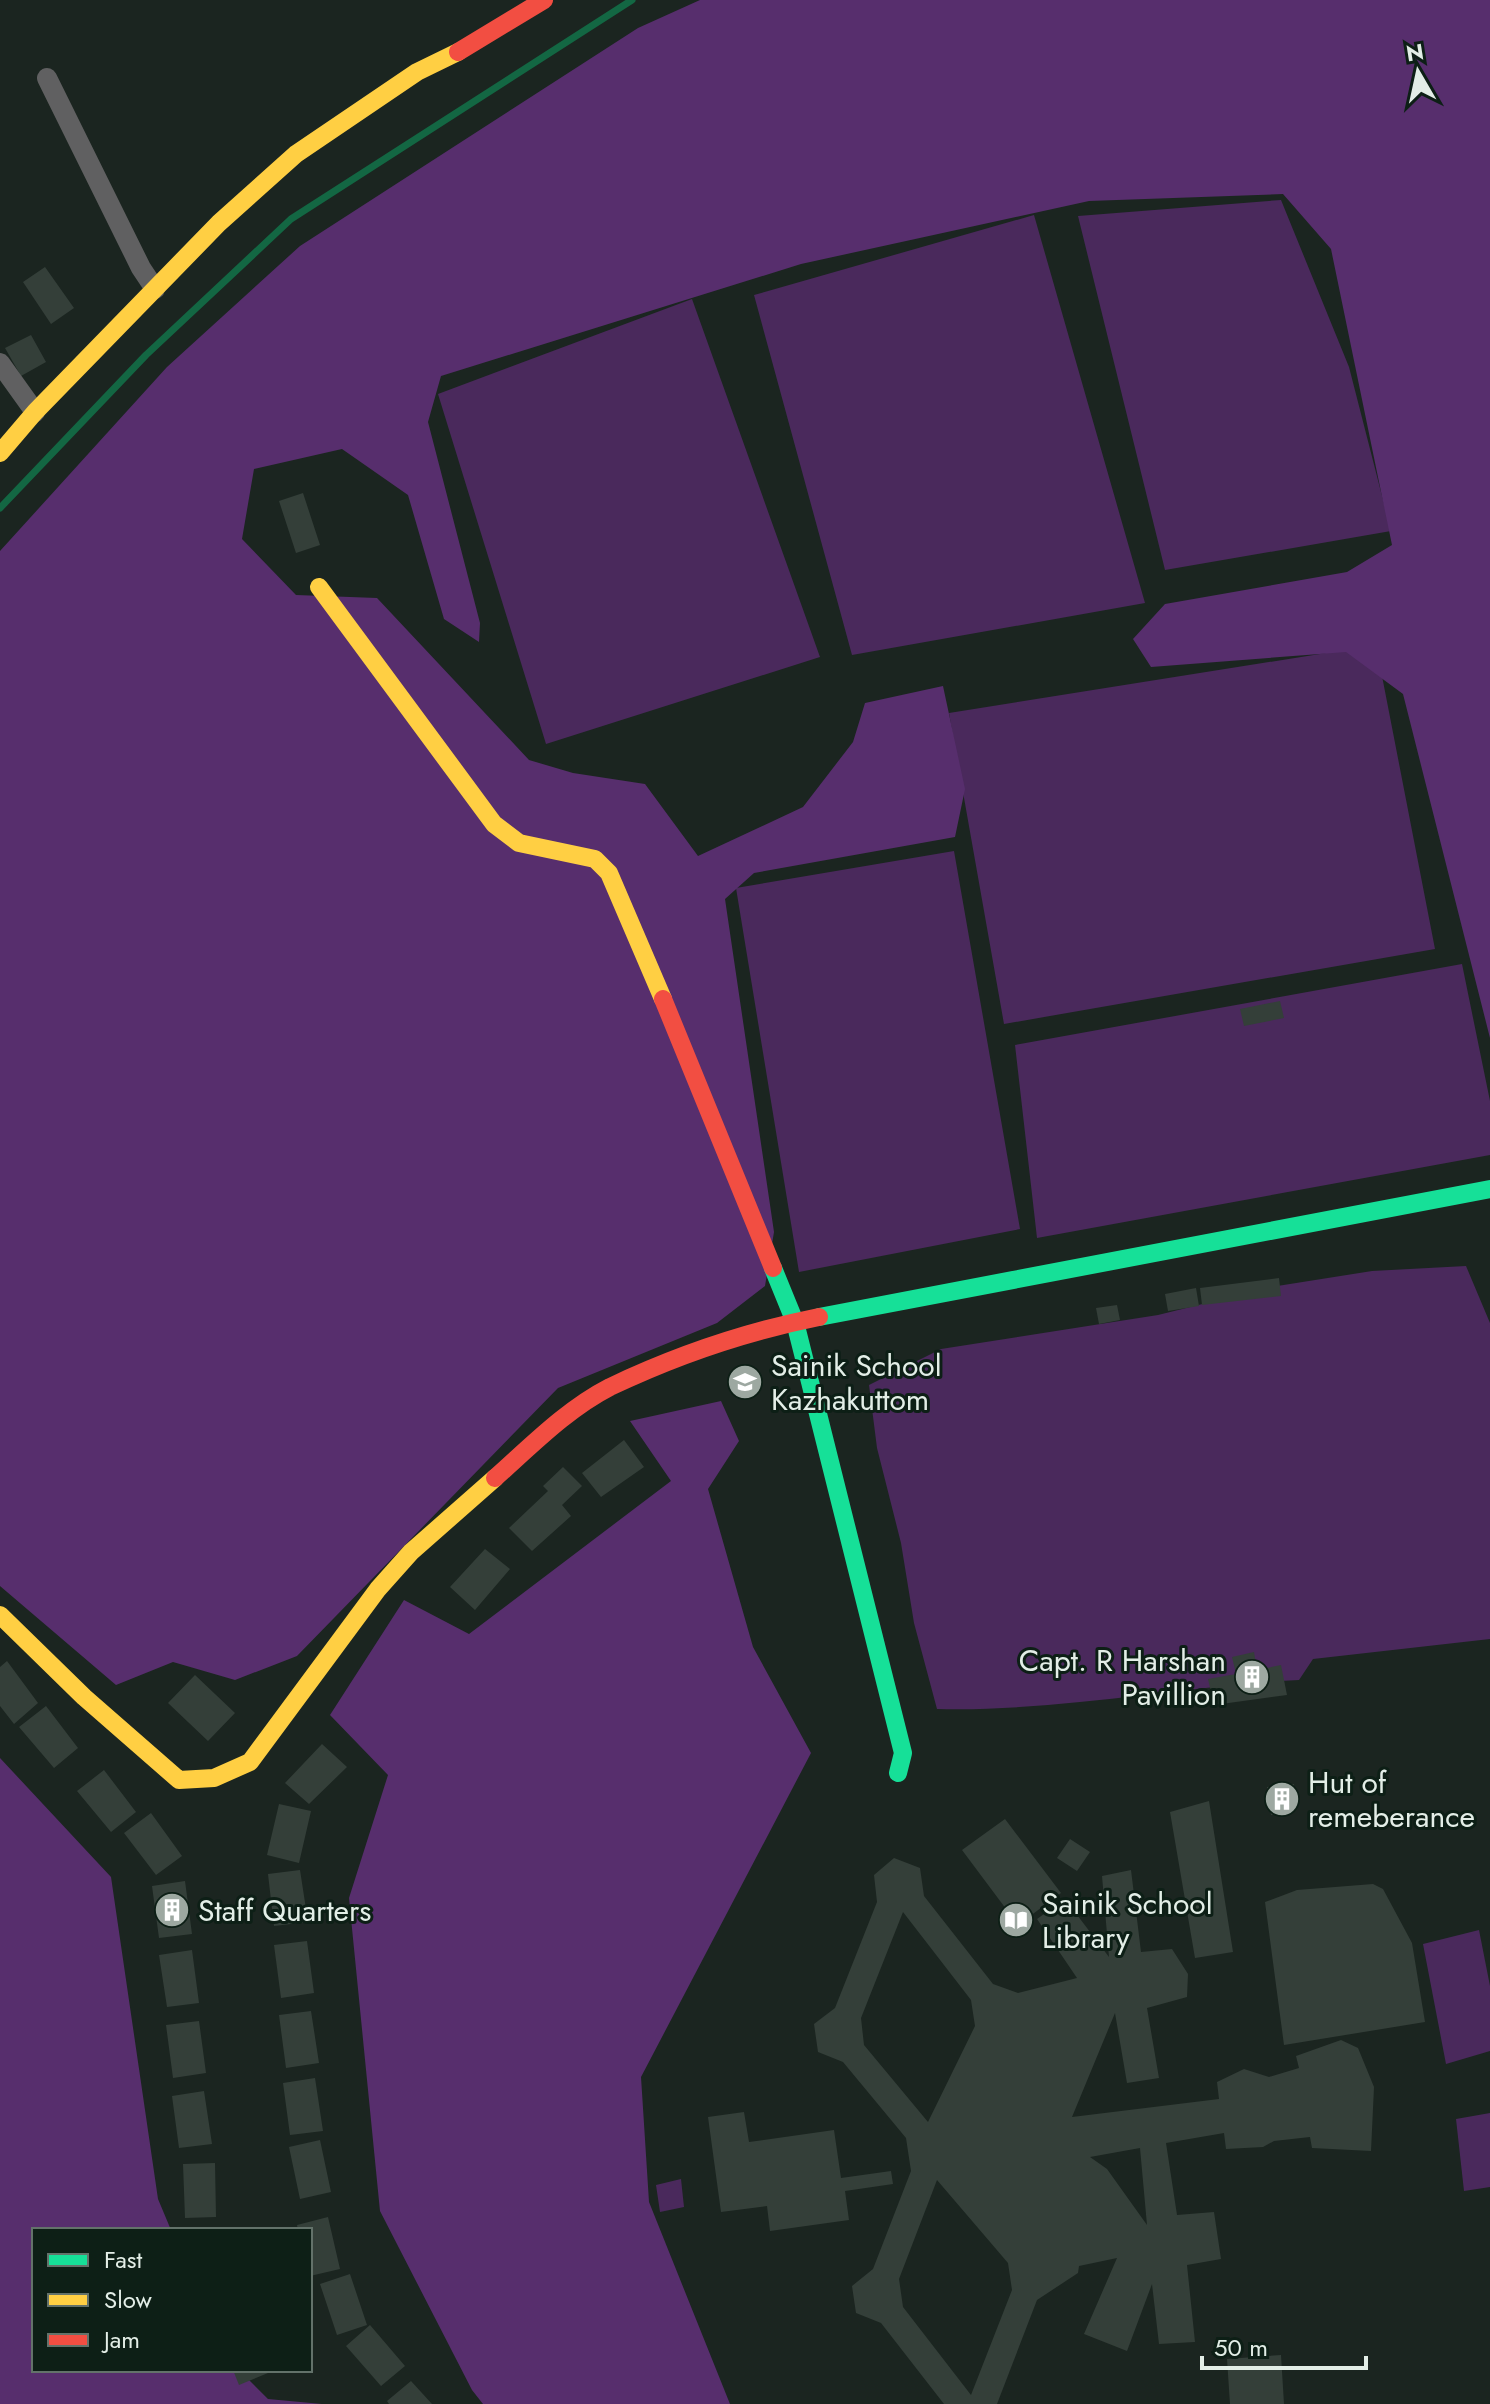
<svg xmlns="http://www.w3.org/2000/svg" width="1490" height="2404" viewBox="0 0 1490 2404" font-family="Jost,sans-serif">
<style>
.green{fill:#4a295c}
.forest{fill:#572e6d}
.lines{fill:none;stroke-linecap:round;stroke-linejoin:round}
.stream{stroke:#136743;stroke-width:7}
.building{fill:#343f39;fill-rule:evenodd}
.street{stroke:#606061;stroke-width:20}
.fast{stroke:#16e098;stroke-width:18}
.slow{stroke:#ffcf43;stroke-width:18}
.jam{stroke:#f24e42;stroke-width:18}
.labels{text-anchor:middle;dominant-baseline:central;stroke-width:6;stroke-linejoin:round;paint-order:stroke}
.poi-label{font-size:30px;fill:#e3eee7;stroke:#0d1f16;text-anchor:start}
</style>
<rect width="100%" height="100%" fill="#1b2520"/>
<path class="green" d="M1281 200 1349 367 1391 531 1165 570 1078 216Z
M1034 215 1145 603 852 655 754 295Z
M692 299 820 657 546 744 438 394Z
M1376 645 1435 949 1004 1024 949 713Z
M954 851 1020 1229 799 1272 736 888Z
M1462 964 1490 1101V1155L1037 1238 1015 1045Z
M1466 1266 1490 1323V1639L1313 1659 1299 1680C1178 1686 1058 1712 937 1709L914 1623 901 1543 877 1448 869 1385 941 1349 1158 1315 1271 1287 1372 1271Z
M1479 1930 1490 1986V2051L1446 2064 1423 1944Z
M1490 2113V2187L1464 2191 1456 2119Z
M681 2179 684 2207 660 2212 656 2185Z"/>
<path class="forest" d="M700 0H1490V1038L1403 694 1346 652 1151 667 1133 639 1165 604 1347 572 1392 545 1331 249 1283 194 1089 201 801 264 441 376 428 422 480 623 479 642 444 619 408 495 342 449 254 469 242 539 296 595 377 598 529 760 573 773 645 784 698 856 803 807 853 742 865 703 943 686 965 789 955 837 754 873 725 899 774 1232 765 1286 717 1323 558 1388 297 1656 235 1680 173 1662 116 1685 0 1586V551L167 367 300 246 638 28Z
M721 1401 739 1441 708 1489 753 1647 811 1753 641 2077 649 2202 730 2404H483L472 2390 380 2211 349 1898 388 1775 330 1715 404 1600 469 1634 671 1481 630 1421Z
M0 1758 111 1877 158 2199 171 2230H34V2370H239L268 2399 322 2404H0Z"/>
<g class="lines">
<path class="stream" d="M0 508 146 355 291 219 632 0"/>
</g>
<path class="building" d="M45 267 74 308 51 324 23 282Z
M31 335 46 362 21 376 5 348Z
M303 493 320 545 296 553 279 501Z
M1280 1001 1284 1018 1244 1026 1240 1009Z
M1279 1278 1281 1296 1202 1305 1200 1288Z
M1196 1288 1199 1306 1168 1311 1165 1294Z
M1117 1305 1120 1320 1099 1324 1096 1308Z
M624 1440 644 1467 601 1497 582 1473Z
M563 1467 582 1486 562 1505 571 1516 532 1551 509 1528 548 1491 543 1486Z
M485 1549 510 1569 475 1610 450 1587Z
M1254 1652 1257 1670 1281 1665 1287 1695 1214 1705 1208 1679 1236 1674 1232 1657Z
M7 1661 38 1703 14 1724 0 1706V1667Z
M195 1675 235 1713 208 1741 168 1703Z
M46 1706 78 1748 54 1768 19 1727Z
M322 1744 347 1767 309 1804 285 1783Z
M104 1770 136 1812 111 1832 77 1791Z
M1294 1784 1296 1810 1271 1815 1267 1787Z
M1209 1801 1233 1952 1195 1958 1170 1812Z
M279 1804 311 1811 299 1863 267 1855Z
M151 1813 182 1856 156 1875 124 1833Z
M1005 1819 1061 1893 1018 1925 962 1850Z
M1070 1839 1090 1852 1077 1871 1057 1858Z
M894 1858 920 1868 924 1896 993 1984 1018 1993 1077 1978 1037 1919 1065 1899 1109 1957 1102 1876 1131 1870 1141 1952 1172 1949 1188 1974 1187 1997 1147 2008 1159 2078 1127 2083 1115 2013 1072 2117 1219 2099 1217 2082 1244 2069 1269 2077 1299 2068 1296 2056 1341 2040 1358 2048 1374 2087 1371 2151 1312 2148 1310 2137 1274 2141 1263 2147 1226 2149 1224 2133 1166 2143 1177 2215 1214 2212 1221 2259 1187 2265 1195 2342 1159 2344 1152 2284 1127 2351 1084 2334 1117 2258 1079 2266 1078 2273 1037 2300 997 2404H944L881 2323 856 2313 852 2286 873 2269 911 2171 906 2138 843 2062 818 2052 814 2024 835 2008 877 1902 874 1875ZM903 1912 971 2000 975 2026 928 2122 864 2045 861 2018ZM1140 2148 1147 2225 1107 2169 1090 2157ZM937 2180 1008 2263 1012 2290 971 2395 903 2307 899 2279Z
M300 1870 308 1922 274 1926 268 1874Z
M185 1881 192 1934 159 1938 152 1886Z
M1373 1884 1383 1889 1412 1943 1425 2022 1284 2045 1265 1902 1297 1890Z
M307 1941 314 1993 281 1998 274 1945Z
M192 1950 199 2003 167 2007 159 1955Z
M311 2011 319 2063 286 2068 279 2015Z
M199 2021 206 2073 173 2078 166 2025Z
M315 2078 323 2131 290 2135 283 2083Z
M204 2091 212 2144 179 2148 172 2096Z
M744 2112 749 2142 834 2130 841 2178 891 2171 893 2184 845 2191 849 2220 770 2231 767 2206 721 2212 708 2117Z
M320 2140 331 2192 300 2199 289 2147Z
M215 2163 216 2217 185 2218 183 2164Z
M328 2217 340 2269 310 2276V2230H298L297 2225Z
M350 2274 367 2325 337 2335 320 2284Z
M370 2325 405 2366 381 2386 346 2346Z
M1281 2355 1284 2404H1230L1227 2359Z
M233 2370H267L268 2373 239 2385Z
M411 2381 432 2404H389L387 2401Z"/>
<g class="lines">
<path class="street" d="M47 78 141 268 155 289
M0 363 35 412"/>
<path class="fast" d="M773 1268 795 1322 903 1753 898 1773
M819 1317 1490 1189"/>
<path class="slow" d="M0 453 35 412 219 223 296 154 417 72 458 52
M319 587 494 824 519 843 595 859 609 873 663 999
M0 1615 84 1697 179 1780 214 1778 250 1762 378 1589 411 1552 495 1478"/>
<path class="jam" d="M458 52 544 0
M663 999 773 1268
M495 1478C531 1446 567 1409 610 1387 675 1356 749 1331 819 1317"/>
</g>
<defs>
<g id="school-disc" transform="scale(1.8)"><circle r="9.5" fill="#9da8a1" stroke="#0d1f16"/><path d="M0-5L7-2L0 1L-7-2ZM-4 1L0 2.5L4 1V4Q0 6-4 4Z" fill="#fff"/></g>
<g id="building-disc" transform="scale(1.8)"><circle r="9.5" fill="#9da8a1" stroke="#0d1f16"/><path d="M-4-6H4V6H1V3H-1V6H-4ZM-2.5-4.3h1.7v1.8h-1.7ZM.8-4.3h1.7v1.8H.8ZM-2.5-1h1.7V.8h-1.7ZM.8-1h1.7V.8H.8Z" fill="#fff"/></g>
<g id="library-disc" transform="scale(1.8)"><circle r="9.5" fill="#9da8a1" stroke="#0d1f16"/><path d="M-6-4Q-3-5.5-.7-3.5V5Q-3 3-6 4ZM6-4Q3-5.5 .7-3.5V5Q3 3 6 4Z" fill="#fff"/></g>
</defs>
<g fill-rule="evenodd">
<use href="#school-disc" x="745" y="1382"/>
<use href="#building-disc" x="1252" y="1677"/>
<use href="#building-disc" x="1282" y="1799"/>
<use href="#building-disc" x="172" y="1910"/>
<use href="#library-disc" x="1016" y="1920"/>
</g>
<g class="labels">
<g class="poi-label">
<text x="771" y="1365">Sainik School<tspan x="771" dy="34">Kazhakuttom</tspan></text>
<text x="1226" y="1660" text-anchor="end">Capt. R Harshan<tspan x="1226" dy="34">Pavillion</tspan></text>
<text x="1308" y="1782">Hut of<tspan x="1308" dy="34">remeberance</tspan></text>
<text x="1042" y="1903">Sainik School<tspan x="1042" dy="34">Library</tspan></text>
<text x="198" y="1910">Staff Quarters</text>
</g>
</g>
<rect x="32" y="2228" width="280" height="144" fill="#0d1f16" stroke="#63726a" stroke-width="2"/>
<rect x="48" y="2254" width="40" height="12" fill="#16e098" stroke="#63726a" stroke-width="2"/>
<text x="104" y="2268" font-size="24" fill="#e3eee7">Fast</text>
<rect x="48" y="2294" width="40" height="12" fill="#ffcf43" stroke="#63726a" stroke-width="2"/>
<text x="104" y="2308" font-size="24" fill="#e3eee7">Slow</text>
<rect x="48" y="2334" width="40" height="12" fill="#f24e42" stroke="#63726a" stroke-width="2"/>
<text x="104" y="2348" font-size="24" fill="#e3eee7">Jam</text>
<g transform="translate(1418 72) rotate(351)" stroke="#0d1f16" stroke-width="6" paint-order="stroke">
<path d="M0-6L14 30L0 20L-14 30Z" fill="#e3eee7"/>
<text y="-12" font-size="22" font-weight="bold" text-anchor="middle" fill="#e3eee7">N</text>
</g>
<path d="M1202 2356v12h164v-12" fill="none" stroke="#e3eee7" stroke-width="4"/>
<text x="1214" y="2356" font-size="24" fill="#e3eee7" stroke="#0d1f16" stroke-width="6" paint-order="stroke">50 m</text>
</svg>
